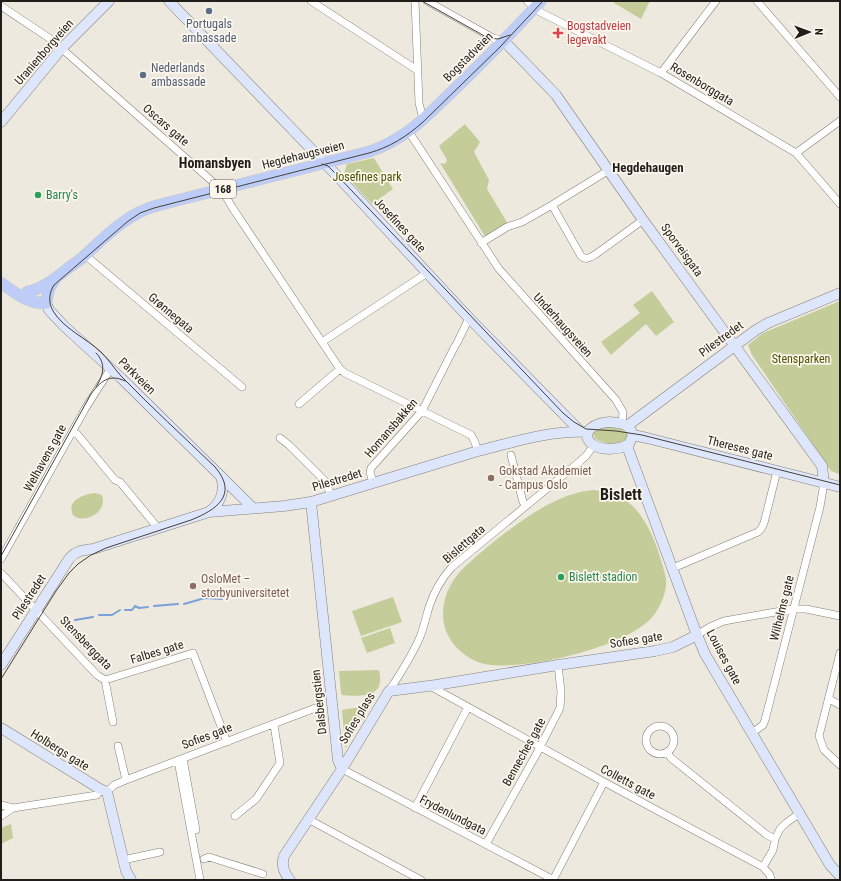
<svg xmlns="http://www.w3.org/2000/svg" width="841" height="881" viewBox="0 0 841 881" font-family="'Roboto Condensed',sans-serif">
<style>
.green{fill:#c4cd9a}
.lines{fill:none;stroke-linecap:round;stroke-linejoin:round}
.stream{stroke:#7aa1d7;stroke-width:2}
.street-casing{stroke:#848077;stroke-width:8}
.secondary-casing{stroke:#848077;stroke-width:11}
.primary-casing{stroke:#c9c9c8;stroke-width:12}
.street{stroke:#fff;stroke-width:7}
.secondary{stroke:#dee6fb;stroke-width:10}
.primary{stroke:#becdf7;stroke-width:11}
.tram{stroke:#43413c;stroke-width:1}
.service-dot{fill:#5c6f8a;stroke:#fcf6ed;stroke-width:1.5}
.health-dot{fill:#e0444e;stroke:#fcf6ed;stroke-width:1.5}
.leisure-dot{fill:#2e9e5b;stroke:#fcf6ed;stroke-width:1.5}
.education-dot{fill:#8d6e63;stroke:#fcf6ed;stroke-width:1.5}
.labels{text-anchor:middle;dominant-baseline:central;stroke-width:3.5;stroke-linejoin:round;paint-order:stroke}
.shield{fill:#fcf6ed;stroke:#625f59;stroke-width:1}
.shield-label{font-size:11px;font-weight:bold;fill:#201e1a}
.service-label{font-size:12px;fill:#4e5e75;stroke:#fcf6ed}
.health-label{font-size:12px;fill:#be3a42;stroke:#fcf6ed;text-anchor:start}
.street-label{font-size:12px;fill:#201e1a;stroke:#fcf6ed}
.park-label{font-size:12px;fill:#4d5502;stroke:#fcf6ed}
.leisure-label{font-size:12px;fill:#27864d;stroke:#fcf6ed;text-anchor:start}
.education-label{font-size:12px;fill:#785e54;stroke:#fcf6ed;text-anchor:start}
.neighbourhood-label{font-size:13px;font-weight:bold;fill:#201e1a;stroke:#fcf6ed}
.quarter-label{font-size:14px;font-weight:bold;fill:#201e1a;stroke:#fcf6ed}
.district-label{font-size:16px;font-weight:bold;fill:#201e1a;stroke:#fcf6ed}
</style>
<rect width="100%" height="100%" fill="#eee9df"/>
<path class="green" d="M615 1H650L641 19 614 3Z
M465 124 480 142 474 152 489 180 487 189 508 224 486 238 440 163 445 164 447 160 439 146Z
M374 158 393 189 372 204 344 174 347 164Z
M652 291 674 322 656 336 646 324 611 355 601 342 640 313 633 305Z
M840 301V460L839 465 840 466 839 474 831 471 752 355 748 345 763 333Z
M607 427C615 427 624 428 628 436 623 447 603 445 595 438L593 434 597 429Z
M594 490C607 492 619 495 629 503 649 519 659 551 665 574 669 587 662 604 654 615 629 647 531 669 491 665 476 664 462 655 452 642 439 625 441 599 453 581 461 568 475 558 486 548 515 525 556 492 594 490Z
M95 493 102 495C107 509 92 521 78 518 75 517 72 515 72 512 68 499 86 494 95 493Z
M393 597 402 622 361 636 352 611Z
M390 628 395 643 367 653 361 638Z
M379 670C380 675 381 681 379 686 375 698 352 696 342 695L341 693 339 671Z
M371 705 345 748 342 710Z
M11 824 13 838 1 844V828Z"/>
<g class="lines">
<path class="stream" d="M184 604 205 598 222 599
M154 606 178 604
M125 610H132L135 606 139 608 148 607
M99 615H112L120 610
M75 620 93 617"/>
<g class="street-casing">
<path id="street" d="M311 1 417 70
M415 1 419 103 422 115 424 119
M427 1 493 38 504 41
M527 1 540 12 661 73 796 153 840 204
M757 1 840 97
M1 6 52 40 222 190 232 207 340 369 345 373 471 435 474 440 478 451
M661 73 716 1
M409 132 499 269 616 400 623 412 622 423
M796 153 840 121
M609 170 552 205 581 256C586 261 591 257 596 254L643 220
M481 243 507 227 522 222 552 205
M85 255 242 387
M322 342 427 273
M457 343 469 318
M299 404 340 369
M73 432 77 434 115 480 120 482 158 528
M280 438 289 445 326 482 331 496
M511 455 523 502 526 506
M373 483 370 472 371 468 422 411 455 346
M1 559 85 409 111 368
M673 568 758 532 761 529 764 523 777 471
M1 573 97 675 105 680
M697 635 710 627 724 621 793 609H806L840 616
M840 653 819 736 824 750 840 765
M105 680 193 653 227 742
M105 680 113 722
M430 686 604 782 763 867 770 875 771 880
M389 691C400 674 412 656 420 637 424 627 426 617 429 607 434 592 441 579 452 567L572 468 586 456 594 445
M829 699 840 705
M646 740a14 14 0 1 1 28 0a14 14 0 1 1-28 0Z
M752 733 763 725 765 720 820 507 824 483
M118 746 126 780
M667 752 671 758 767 835 775 839
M183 759 196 830
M178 761 200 880
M342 769 554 880
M107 792 114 785 126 780 318 707
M1 805 13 808
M415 808 468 707
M1 816 13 808 97 795 100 789
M235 816 256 799 280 763 274 725
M308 819 421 880
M486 844 537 753 560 708 561 692 558 665
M204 859 209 857 263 874
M123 860 160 852
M763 867 773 850 775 839 780 829 786 823 800 813
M553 880 604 782"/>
</g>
<g class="secondary-casing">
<path id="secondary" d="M169 1 341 180 469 318 580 431
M504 41 556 95 643 220 822 466 824 483
M1 122 61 49 109 1
M46 303 49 310 64 326 121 378 253 508
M610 422C621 423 629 423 633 435L629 444C620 450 601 451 592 444 577 431 599 422 610 422Z
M627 426 756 330 768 323 840 293
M633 435 647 438 840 487
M627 446 697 635 705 654 830 865 840 876
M311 502 338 760 342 769
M209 512C222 502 225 491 221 476
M1 665 69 559C75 551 83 550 93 549L209 512 284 506 311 502 478 451C514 442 551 430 588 432
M1 728 100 789 107 792 126 871 131 880
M290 880C284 873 281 865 284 856L342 769 389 691 436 685 558 665 655 651 673 647 697 635"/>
</g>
<g class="primary-casing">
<path id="primary" d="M1 283C16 293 27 304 46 303L49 289 55 279
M27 292C42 289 55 279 67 269 72 265 77 262 82 258 104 238 125 215 155 206L368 152C408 139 428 114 458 86 486 59 514 30 541 1"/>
</g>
<use href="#street" class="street"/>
<use href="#secondary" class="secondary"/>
<use href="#primary" class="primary"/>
<path class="tram" d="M422 1 488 38 498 39 510 35
M322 164 328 166 333 171 563 413 574 422 586 429 616 431 642 435 840 485
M96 387C103 376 107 364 96 353
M1 556 91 394C100 382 109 373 125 381
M1 679 56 591 69 573 78 564 91 555 106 548 191 520C216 510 239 495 215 467 184 437 151 407 121 376 114 368 109 360 101 352 86 338 64 329 53 311 48 302 49 293 54 285L127 222 140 213 154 208 369 153C390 147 406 137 423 122L500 47 543 1"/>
</g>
<g class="service-dot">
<circle cx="209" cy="11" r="4"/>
<circle cx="143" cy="75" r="4"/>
</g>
<path class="health-dot" d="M556 27h4v4h4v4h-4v4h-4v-4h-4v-4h4z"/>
<g class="leisure-dot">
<circle cx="38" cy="195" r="4"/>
<circle cx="561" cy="577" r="4"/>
</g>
<g class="education-dot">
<circle cx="491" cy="478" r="4"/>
<circle cx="193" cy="586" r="4"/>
</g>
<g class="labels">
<rect class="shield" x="210" y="180" width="26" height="18" rx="3"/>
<g class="shield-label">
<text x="223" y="189">168</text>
</g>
<g class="service-label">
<text x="209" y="24">Portugals<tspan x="209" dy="14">ambassade</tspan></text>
<text x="151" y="68" text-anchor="start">Nederlands<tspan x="151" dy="14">ambassade</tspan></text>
</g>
<g class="health-label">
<text x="567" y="26">Bogstadveien<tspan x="567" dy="14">legevakt</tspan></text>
</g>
<g class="street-label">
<text transform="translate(44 52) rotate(-49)">Uranienborgveien</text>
<text transform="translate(468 57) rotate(-45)">Bogstadveien</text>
<text transform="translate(702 84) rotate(31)">Rosenborggata</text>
<text transform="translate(166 125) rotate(41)">Oscars gate</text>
<text transform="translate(303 155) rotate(-14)">Hegdehaugsveien</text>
<text transform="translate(400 225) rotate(47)">Josefines gate</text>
<text transform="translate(682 250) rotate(54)">Sporveisgata</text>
<text transform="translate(171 313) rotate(40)">Grønnegata</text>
<text transform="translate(563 325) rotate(48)">Underhaugsveien</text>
<text transform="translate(721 339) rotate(-36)">Pilestredet</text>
<text transform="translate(137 376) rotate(45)">Parkveien</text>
<text transform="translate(391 428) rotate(-49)">Homansbakken</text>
<text transform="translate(740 448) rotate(14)">Thereses gate</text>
<text transform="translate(45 458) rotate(-61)">Welhavens gate</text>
<text transform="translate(337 480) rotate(-17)">Pilestredet</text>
<text transform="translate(464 544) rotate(-41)">Bislettgata</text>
<text transform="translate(29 597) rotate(-57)">Pilestredet</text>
<text transform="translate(782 608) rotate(-76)">Wilhelms gate</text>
<text transform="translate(636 640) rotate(-9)">Sofies gate</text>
<text transform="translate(86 643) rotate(46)">Stensberggata</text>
<text transform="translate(157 652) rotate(-17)">Falbes gate</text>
<text transform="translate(724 657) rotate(62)">Louises gate</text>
<text transform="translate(319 702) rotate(-96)">Dalsbergstien</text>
<text transform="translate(357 718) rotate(-59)">Sofies plass</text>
<text transform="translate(207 736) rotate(-21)">Sofies gate</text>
<text transform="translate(60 750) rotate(32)">Holbergs gate</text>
<text transform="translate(524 752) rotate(-61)">Benneches gate</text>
<text transform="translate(628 782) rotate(28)">Colletts gate</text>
<text transform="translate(453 815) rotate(27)">Frydenlundgata</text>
</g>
<g class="park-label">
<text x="367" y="177">Josefines park</text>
<text x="801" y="359">Stensparken</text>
</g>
<g class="leisure-label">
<text x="46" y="195">Barry's</text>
<text x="569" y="577">Bislett stadion</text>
</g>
<g class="education-label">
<text x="499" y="471">Gokstad Akademiet<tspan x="499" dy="14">- Campus Oslo</tspan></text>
<text x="201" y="579">OsloMet –<tspan x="201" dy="14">storbyuniversitetet</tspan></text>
</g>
<g class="neighbourhood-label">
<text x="648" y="167">Hegdehaugen</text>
</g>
<g class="quarter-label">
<text x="215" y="163">Homansbyen</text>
</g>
<g class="district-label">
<text x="621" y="494">Bislett</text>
</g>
</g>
<rect width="841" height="881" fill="none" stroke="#201e1a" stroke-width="4"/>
<g transform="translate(809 32) rotate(89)" stroke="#fcf6ed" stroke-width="3" paint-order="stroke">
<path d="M0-3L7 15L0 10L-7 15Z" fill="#201e1a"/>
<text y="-6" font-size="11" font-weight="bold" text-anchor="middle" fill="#201e1a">N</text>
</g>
</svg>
